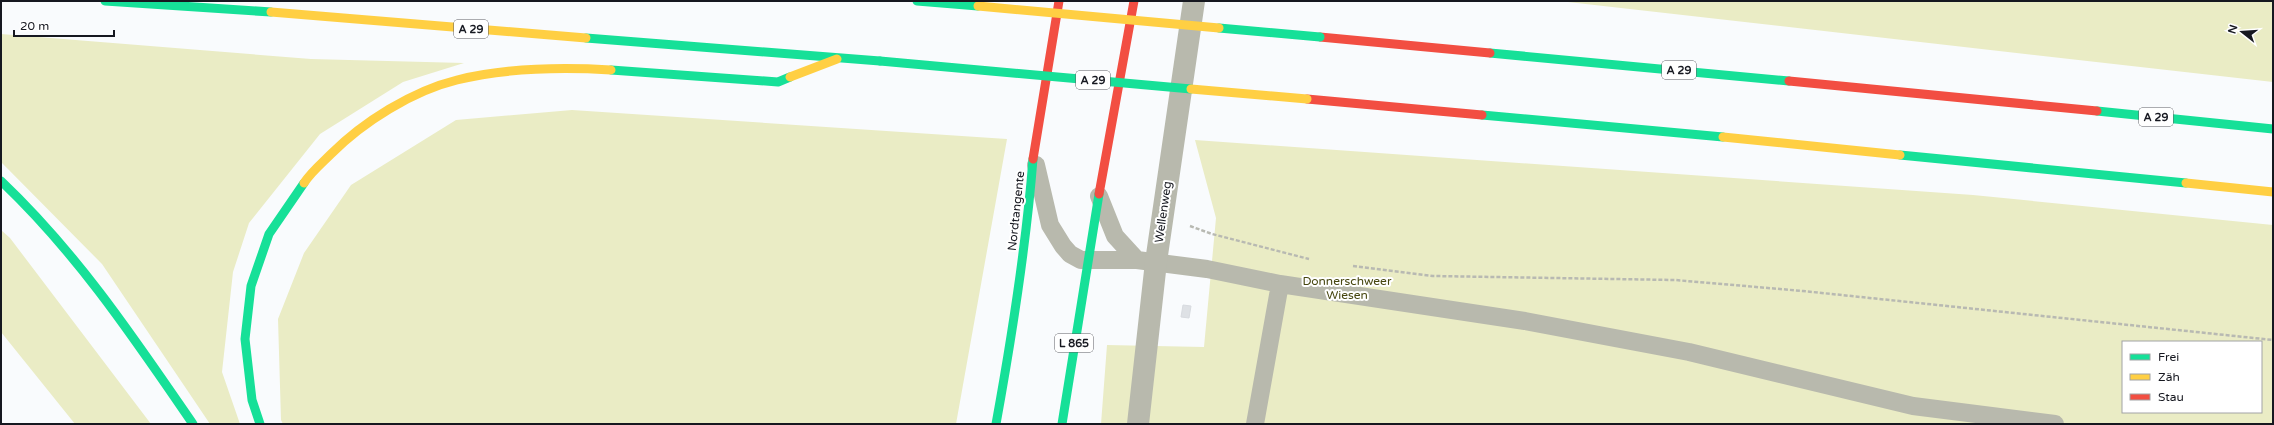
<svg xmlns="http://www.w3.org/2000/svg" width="2274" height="425" viewBox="0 0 2274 425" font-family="'Varela Round',sans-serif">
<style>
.green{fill:#eaecc5;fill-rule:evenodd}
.building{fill:#dee1e5;stroke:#d8dbe0}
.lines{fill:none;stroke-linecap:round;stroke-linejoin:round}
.path{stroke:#b8b9b2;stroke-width:2.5;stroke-dasharray:4 2;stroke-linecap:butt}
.lane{stroke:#b8b9ad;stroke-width:18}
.street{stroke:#b8b9ad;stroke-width:22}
.fast{stroke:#16e098;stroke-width:9}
.slow{stroke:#ffcf43;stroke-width:9}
.jam{stroke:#f24e42;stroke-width:9}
.fast-bridge{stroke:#16e098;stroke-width:9}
.slow-bridge{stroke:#ffcf43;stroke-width:9}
.labels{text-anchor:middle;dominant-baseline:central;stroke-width:4;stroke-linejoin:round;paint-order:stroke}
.shield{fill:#fff;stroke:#5c5d63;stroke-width:1}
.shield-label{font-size:11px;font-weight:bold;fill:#161820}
.street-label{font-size:12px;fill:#161820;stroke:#fff}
.park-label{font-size:12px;fill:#46460f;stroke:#fff}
</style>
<rect width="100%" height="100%" fill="#f9fbfd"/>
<path class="green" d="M1559 1H2273V82Z
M1 34 311 59 464 63 403 82 320 134 249 223 233 272 222 372 240 424H210L102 264 1 162Z
M572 110 1007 139 956 424H283L281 420 278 319 304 253 351 185 456 120Z
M1195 140 1973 195 2273 225V424H1101L1107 345 1204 347 1216 218ZM2123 342H2261V412H2123Z
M1 230 10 238 151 424H75L1 332Z"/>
<path class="building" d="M1183 305 1191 306 1189 318 1181 317Z"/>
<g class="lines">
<path class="path" d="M1190 226 1212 234 1309 259
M1353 266 1433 276 1675 280 1803 291 2273 340"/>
<path class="lane" d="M1036 165 1050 225 1063 246 1070 254 1081 260H1137L1207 269 1280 284 1525 321 1689 352 1913 406 2055 424
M1099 196 1115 236 1137 260
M1255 424 1280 284"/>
<path class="street" d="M1138 424 1156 262 1194 1"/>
<path class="fast" d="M105 1 271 12
M917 1 978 6
M586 38 880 61
M1490 53 1789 81
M611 70 778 82 790 77
M2097 111 2273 129
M1482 115 1723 137
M1900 155 2186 183
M1 181C77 253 134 338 193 424
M260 424 252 400 245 339 251 286 269 234 304 183
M996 424C1012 336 1026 248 1033 159
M1062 424 1099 194"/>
<path class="slow" d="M271 12 586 38
M790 77 837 59
M1723 137 1900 155
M304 183C311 172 322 163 331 154 363 122 412 91 457 80 506 68 562 67 611 70
M2186 183 2273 192"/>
<path class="jam" d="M1320 37 1490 53
M1789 81 2097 111
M1307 99 1482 115
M1033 159 1059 1
M1099 194 1134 1"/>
<path class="fast-bridge" d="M1219 28 1320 37
M880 61 1191 89"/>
<path class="slow-bridge" d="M978 6 1219 28
M1191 89 1307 99"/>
</g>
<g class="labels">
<g class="shield">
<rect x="454" y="20" width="34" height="18" rx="3"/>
<rect x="1662" y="61" width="34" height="18" rx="3"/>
<rect x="1076" y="71" width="34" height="18" rx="3"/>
<rect x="2139" y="108" width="34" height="18" rx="3"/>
<rect x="1055" y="334" width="38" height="18" rx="3"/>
</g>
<g class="shield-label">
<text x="471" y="29">A 29</text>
<text x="1679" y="70">A 29</text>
<text x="1093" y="80">A 29</text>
<text x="2156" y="117">A 29</text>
<text x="1074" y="343">L 865</text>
</g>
<g class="street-label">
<text transform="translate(1016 211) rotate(-84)">Nordtangente</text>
<text transform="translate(1163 212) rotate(-82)">Wellenweg</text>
</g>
<g class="park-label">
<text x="1347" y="281">Donnerschweer<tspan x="1347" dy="14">Wiesen</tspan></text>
</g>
</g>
<rect width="2274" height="425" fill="none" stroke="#161820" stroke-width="4"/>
<rect x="2122" y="341" width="140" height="72" fill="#ffffff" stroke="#a2a3a6"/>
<rect x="2130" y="354" width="20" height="6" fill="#16e098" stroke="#a2a3a6"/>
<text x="2158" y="361" font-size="12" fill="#161820">Frei</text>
<rect x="2130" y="374" width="20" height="6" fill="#ffcf43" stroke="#a2a3a6"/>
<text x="2158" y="381" font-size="12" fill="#161820">Zäh</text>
<rect x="2130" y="394" width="20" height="6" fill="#f24e42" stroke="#a2a3a6"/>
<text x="2158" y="401" font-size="12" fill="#161820">Stau</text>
<g transform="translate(2242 32) rotate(287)" stroke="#ffffff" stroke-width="3" paint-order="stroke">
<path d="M0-3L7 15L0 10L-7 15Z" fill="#161820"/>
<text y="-6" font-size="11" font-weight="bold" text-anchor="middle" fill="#161820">N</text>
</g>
<path d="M14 30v6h100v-6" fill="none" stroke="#161820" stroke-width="2"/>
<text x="20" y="30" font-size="12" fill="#161820" stroke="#ffffff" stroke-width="3" paint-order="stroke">20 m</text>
</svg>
